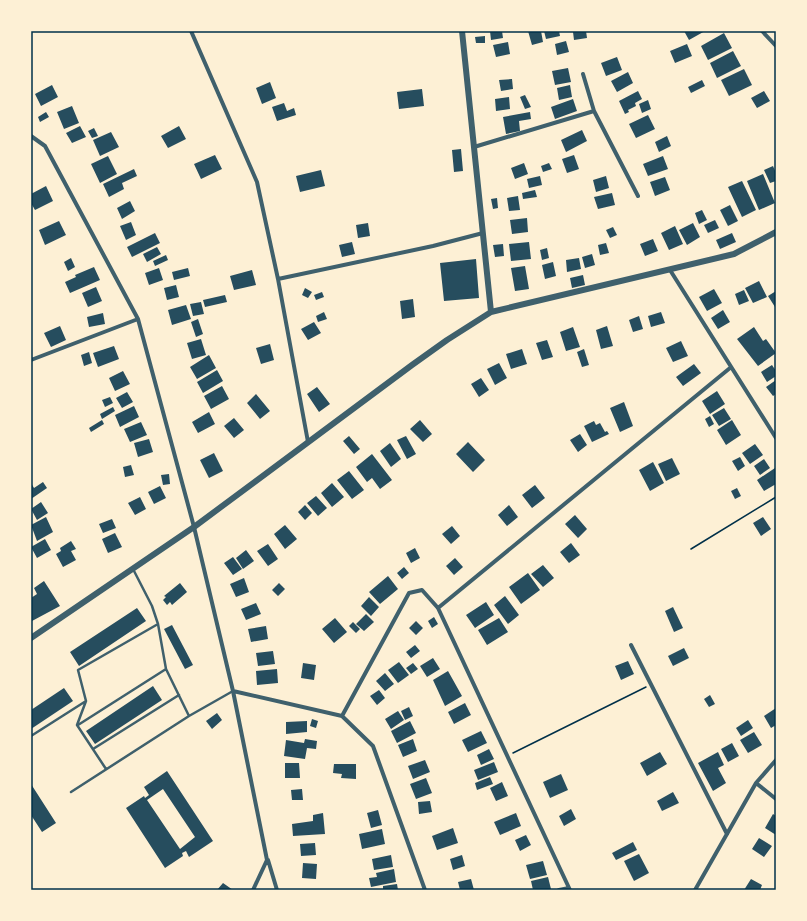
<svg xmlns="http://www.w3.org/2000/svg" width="807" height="921" viewBox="0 0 807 921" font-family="Poppins,sans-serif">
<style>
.building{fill:#264d5e;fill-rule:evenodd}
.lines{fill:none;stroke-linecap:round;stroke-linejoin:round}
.path{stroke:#003049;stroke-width:1.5}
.service{stroke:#3f606c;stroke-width:2.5}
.minor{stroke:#3f606c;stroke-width:4}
.tertiary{stroke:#3f606c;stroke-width:6}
.neatline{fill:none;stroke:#003049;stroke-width:1.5}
</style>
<rect width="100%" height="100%" fill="#fdf0d5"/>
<path class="building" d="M490 31H502L503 38 491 40Z
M528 31H541L543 42 532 45Z
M544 31H559L560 36 546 39Z
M586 31 587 38 574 40 573 32Z
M684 31H705L689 40Z
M724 33 732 48 708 60 701 46Z
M485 36V43H476L475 37Z
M566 41 569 52 557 55 555 44Z
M508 42 510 54 496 57 493 45Z
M687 44 692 56 675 63 670 51Z
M733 51 741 66 717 78 710 63Z
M617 57 622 70 606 76 601 63Z
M568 68 571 82 555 85 552 71Z
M744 69 752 85 729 96 721 80Z
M628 72 633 83 617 92 611 81Z
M512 79 513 89 501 91 499 80Z
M702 80 705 86 691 93 688 87Z
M270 82 276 98 262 104 256 88Z
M52 85 58 97 41 106 35 94Z
M570 85 572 97 559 100 557 88Z
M422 89 424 106 399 109 397 92Z
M638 91 642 99 635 103 636 106 628 110 629 112 625 114 619 101Z
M764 91 770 101 757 108 751 98Z
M525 95 531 107 525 109 520 97Z
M509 97 510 109 496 111 495 99Z
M573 99 577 111 555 119 551 107Z
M648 100 651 109 642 113 639 104Z
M284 103 287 111 294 108 296 115 277 121 272 107Z
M72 106 79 123 64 129 57 112Z
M46 112 49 117 40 122 38 117Z
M530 112 531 119 519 121 520 131 506 134 503 117Z
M648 115 655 129 636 138 629 124Z
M80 126 86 137 72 143 66 133Z
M179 126 186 139 168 148 161 136Z
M94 128 98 136 92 138 88 131Z
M582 130 587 141 566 152 561 140Z
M111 132 119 147 100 156 93 140Z
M667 136 671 146 659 152 655 142Z
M461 149 463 171 454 172 452 150Z
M215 155 222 169 201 179 194 164Z
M574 155 579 169 567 173 562 159Z
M108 156 117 174 100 183 91 164Z
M663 156 668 169 648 176 643 164Z
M524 163 528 174 515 179 511 168Z
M549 163 552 169 543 172 541 166Z
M773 166 776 173V181L770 183 764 170Z
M134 169 137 176 122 183 124 189 109 197 103 184Z
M321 170 325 186 300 192 296 176Z
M763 174 775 203 759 210 747 181Z
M540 176 542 185 529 188 527 179Z
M606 176 609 188 596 192 593 180Z
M665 177 670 190 655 196 650 182Z
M742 181 756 210 742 217 728 187Z
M46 186 53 201 35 210 31 203V194Z
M535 190 537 197 523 199 522 193Z
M612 193 615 205 598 209 594 197Z
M518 196 520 210 509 211 507 198Z
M497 198 498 208 493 209 491 199Z
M130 201 135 211 122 219 117 208Z
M730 205 738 221 728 226 720 210Z
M702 210 707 220 699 224 695 213Z
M527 218 528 232 512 234 510 220Z
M715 220 719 228 708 233 704 225Z
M59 221 66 235 45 245 39 230Z
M131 222 136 235 126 240 120 226Z
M368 223 370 236 358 238 356 225Z
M693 223 700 237 687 245 679 230Z
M675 226 683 244 669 250 661 233Z
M613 227 617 235 610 238 606 230Z
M155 233 160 243 132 257 127 247Z
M732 233 736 242 720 249 716 240Z
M653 239 658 251 645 256 640 244Z
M352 242 355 254 342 257 339 245Z
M529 242 531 259 511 261 509 244Z
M606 243 609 253 600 255 598 245Z
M503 244 504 256 495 257 493 245Z
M157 247 161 254 147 262 143 254Z
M547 248 549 258 542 260 540 250Z
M592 254 595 265 585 268 582 257Z
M166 255 168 260 155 266 153 261Z
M71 258 75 267 68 271 64 262Z
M579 258 581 269 567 272 566 260Z
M476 259 479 298 444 301 440 263Z
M553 262 556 276 545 279 542 265Z
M525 266 529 289 515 291 511 268Z
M94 267 100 280 70 293 65 282 76 277 75 275Z
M159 268 163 280 149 285 145 273Z
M188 268 190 276 174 280 172 272Z
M252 270 256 285 234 290 230 276Z
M583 275 585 285 572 288 570 278Z
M759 281 767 297 753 303 745 288Z
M176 285 179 297 167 300 164 288Z
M96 287 102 301 88 307 82 293Z
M305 288 312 292 308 298 302 295Z
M714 289 722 303 707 311 699 297Z
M744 290 749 301 739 305 735 294Z
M776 291V307H775L768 296Z
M322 292 324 297 316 300 314 295Z
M225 295 227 302 205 307 203 300Z
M413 299 415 317 402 319 400 301Z
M201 302 204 314 193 316 190 304Z
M186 305 191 319 172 325 168 310Z
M723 310 730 322 718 329 711 318Z
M324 312 327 319 318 322 316 316Z
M661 312 665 323 651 327 648 316Z
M103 313 105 324 89 327 87 317Z
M639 316 643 329 633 332 629 320Z
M198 319 203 334 196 337 191 322Z
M314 322 321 333 308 340 301 329Z
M60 326 66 340 51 347 44 333Z
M607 326 613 346 601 349 596 330Z
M573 327 580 347 566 351 560 332Z
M754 327 763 341 766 339 776 353 758 366 737 339Z
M201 339 206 355 192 359 187 343Z
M547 340 553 357 542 360 536 343Z
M681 341 688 356 673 362 666 348Z
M270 344 274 360 261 364 256 348Z
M114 346 119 359 98 367 93 353Z
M522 349 527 364 511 369 506 354Z
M584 349 589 365 582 367 577 352Z
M89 352 92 363 84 366 81 355Z
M209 355 216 368 197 379 190 367Z
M499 363 507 378 495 385 487 369Z
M694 364 701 373 683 386 676 377Z
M772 365 776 371V376L767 382 761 372Z
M217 370 223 381 203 393 197 382Z
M123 371 130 384 115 391 109 378Z
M481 378 489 390 479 397 471 384Z
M776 380V394L773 396 766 387Z
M222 386 229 399 211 409 204 396Z
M317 387 330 404 319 412 307 394Z
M717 391 725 404 710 414 702 401Z
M127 392 133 402 122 408 116 398Z
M256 394 270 411 260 419 247 403Z
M110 397 113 403 105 407 102 400Z
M624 402 633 426 620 432 610 408Z
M134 406 139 417 120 427 115 415Z
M113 407 115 411 102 419 100 414Z
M724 408 731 419 719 426 712 415Z
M209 412 215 424 198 433 192 422Z
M710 416 714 424 709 427 705 419Z
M234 418 244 430 234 438 224 426Z
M102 420 104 424 91 432 89 428Z
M420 420 432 434 423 442 410 429Z
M732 420 741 435 726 445 717 430Z
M594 421 596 425 600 423 605 432 607 431 609 434 592 442 584 426Z
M141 422 147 435 130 442 124 429Z
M580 434 587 445 578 452 570 440Z
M349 436 360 449 354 454 343 441Z
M406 436 416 454 407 459 397 440Z
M149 439 153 452 138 457 134 443Z
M468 442 485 460 473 472 456 454Z
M390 443 401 459 391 467 380 451Z
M755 444 763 455 750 464 742 453Z
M214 453 223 471 209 478 200 460Z
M372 454 392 480 380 489 372 478 367 482 356 467Z
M740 457 745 466 738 471 732 461Z
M672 458 680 474 666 481 658 464Z
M764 459 770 468 760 475 754 466Z
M653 462 664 483 650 491 639 470Z
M131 465 134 475 125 477 123 467Z
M775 468 776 484 764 491 757 480Z
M349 471 364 490 352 499 337 480Z
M169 474 170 484 163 485 161 475Z
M43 482 47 488 31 499V483L34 488Z
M332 483 344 497 332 507 321 493Z
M535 485 545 498 532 508 522 495Z
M160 486 166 498 154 504 148 492Z
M737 488 741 496 735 499 731 491Z
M316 496 327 508 318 516 307 503Z
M140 497 146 509 135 515 128 503Z
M41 502 48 513 37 520 31 509Z
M305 505 312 513 305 520 298 512Z
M509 505 518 517 507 526 498 515Z
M575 515 587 529 578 538 565 524Z
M46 517 53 532 37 541 31 525Z
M763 517 771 529 761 536 753 523Z
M112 519 116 528 103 533 99 524Z
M285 525 297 539 285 549 274 534Z
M452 526 460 536 451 544 442 534Z
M115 533 122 547 108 553 102 539Z
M45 539 51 550 37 558 31 547Z
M71 541 76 549 71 551 76 560 63 567 56 554 61 551 60 548Z
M571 543 580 555 569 563 560 552Z
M268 544 278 559 268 566 257 551Z
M415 548 420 558 411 563 406 553Z
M246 550 254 561 243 569 236 558Z
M233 557 242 569 233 575 224 563Z
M455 558 463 567 454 575 446 566Z
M543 565 554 578 543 587 531 574Z
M404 567 409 573 402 579 397 573Z
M528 573 540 590 521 604 509 587Z
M388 576 398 589 380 604 369 592Z
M244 578 249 592 236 597 230 584Z
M44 581 60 606 32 621 31 598 37 594 34 588Z
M180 583 187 592 172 605 170 602 167 605 163 600 166 597 164 596Z
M279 583 285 589 278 596 272 590Z
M505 596 519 615 508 624 494 605Z
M369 597 379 607 371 616 361 606Z
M486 602 494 615 475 628 466 615Z
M256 603 261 614 246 620 241 609Z
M673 607 683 628 674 632 665 611Z
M137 608 146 621 79 666 70 652Z
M366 614 374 622 364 631 356 624Z
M434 617 438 624 432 628 428 621Z
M335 618 347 632 334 643 322 629Z
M499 618 508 632 487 645 478 630Z
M416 621 423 628 416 635 409 628Z
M353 622 360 629 356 633 349 626Z
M172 625 193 665 185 669 164 629Z
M266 626 268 639 251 642 248 629Z
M415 645 420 651 411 658 406 652Z
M684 648 689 658 673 666 668 656Z
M273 651 275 664 258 666 256 653Z
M433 658 440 669 427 677 420 666Z
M628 661 634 674 621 680 615 666Z
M399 662 409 675 398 683 388 670Z
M303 663 316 665 314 680 301 678Z
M413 663 418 669 411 674 406 668Z
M277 669 278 683 257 685 256 671Z
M448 671 462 696 445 706 433 680Z
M385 673 394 684 385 691 376 681Z
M153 686 162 700 95 744 86 731Z
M64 688 73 701 31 729V710Z
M379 690 385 698 377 705 370 696Z
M710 695 715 704 709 707 704 699Z
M465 703 471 715 454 724 448 712Z
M409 707 413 716 405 720 401 711Z
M776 708V725L771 728 764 716Z
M398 711 404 720 391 729 385 719Z
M217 713 222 720 212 729 206 721Z
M312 719 318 721 316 728 310 726Z
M748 720 753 728 741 736 736 728Z
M307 721V732L286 734V722Z
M410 721 416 733 397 743 391 731Z
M481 731 487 743 468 752 462 740Z
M754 732 762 745 748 753 740 740Z
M305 739 317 741 316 749 307 748 305 759 284 756 286 740 304 743Z
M413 739 417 751 403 757 398 745Z
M732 743 739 756 728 762 721 749Z
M489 749 494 759 481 765 477 755Z
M660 752 667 764 647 776 640 763Z
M718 752 724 765 718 768 726 783 713 791 698 763Z
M425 760 430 772 413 779 408 766Z
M494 762 498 772 478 780 474 770Z
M285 763H299L300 778H285Z
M334 764H356V779L341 778 342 774 333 773Z
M167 771 213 841 189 857 186 851 182 853 183 856 165 868 126 808 144 796 145 798 149 795 144 787ZM163 789 195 837 180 849 147 800Z
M561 774 568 790 550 798 543 782Z
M490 777 493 784 477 790 475 783Z
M426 778 432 793 416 799 410 784Z
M502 782 508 796 496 801 490 788Z
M31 784 56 823 42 832 31 815Z
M302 789 303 800H292L291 790Z
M673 792 679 803 662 811 657 801Z
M430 801 432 812 419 814 418 802Z
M571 809 576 819 564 826 559 816Z
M378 810 382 825 371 828 367 813Z
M323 813 325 834 293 836 292 824 313 821V815Z
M516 813 521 826 500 835 494 822Z
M773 814 776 816V835L765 828Z
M453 828 458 843 437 850 432 836Z
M382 829 385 844 362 849 359 834Z
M526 835 531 845 520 851 515 840Z
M759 838 772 846 764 857 752 849Z
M633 842 637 850 616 860 612 853Z
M315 843 316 855 301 856 300 844Z
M639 854 649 873 634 881 624 861Z
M391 855 393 867 374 870 372 859Z
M462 855 465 866 453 870 450 859Z
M543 861 547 875 530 879 526 865Z
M303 863 317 864 316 879 302 878Z
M394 869 396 882 371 887 369 878 377 877 376 873Z
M548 877 551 889 533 890 531 881Z
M471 879 474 890H460L458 882Z
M751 879 762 885 760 890H744Z
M223 883 233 890H217Z
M397 884 398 890H383V886Z"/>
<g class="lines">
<path class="path" d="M691 549 776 497
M513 753 646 687"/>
<path class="service" d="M133 569 152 606 158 624 166 669 189 716
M78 725 166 669
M31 736 86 701
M93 749 179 695
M106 769 77 725 86 701 78 670 158 624
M71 792 189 716 233 691"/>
<path class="minor" d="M191 31 257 182 278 279 308 442
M762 31 776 46
M594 111 638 196
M31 136 45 146 138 319 194 527 233 691 267 860 253 890
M474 147 594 111 583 74
M670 270 776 438
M278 279 433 246 483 233
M31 360 138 319
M438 608 730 368
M631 645 727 834
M233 691 342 716 373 746 425 890
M342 716 409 593 422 590 438 608 570 890
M756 783 776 799
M268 860 277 890
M559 890 569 888
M695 890 756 783 776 760"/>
<path class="tertiary" d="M462 31 491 312
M31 638 194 527 412 365 447 340 491 312 734 254 776 232"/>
</g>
<rect width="807" height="921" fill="none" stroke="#fdf0d5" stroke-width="64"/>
<rect x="32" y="32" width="743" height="857" class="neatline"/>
</svg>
